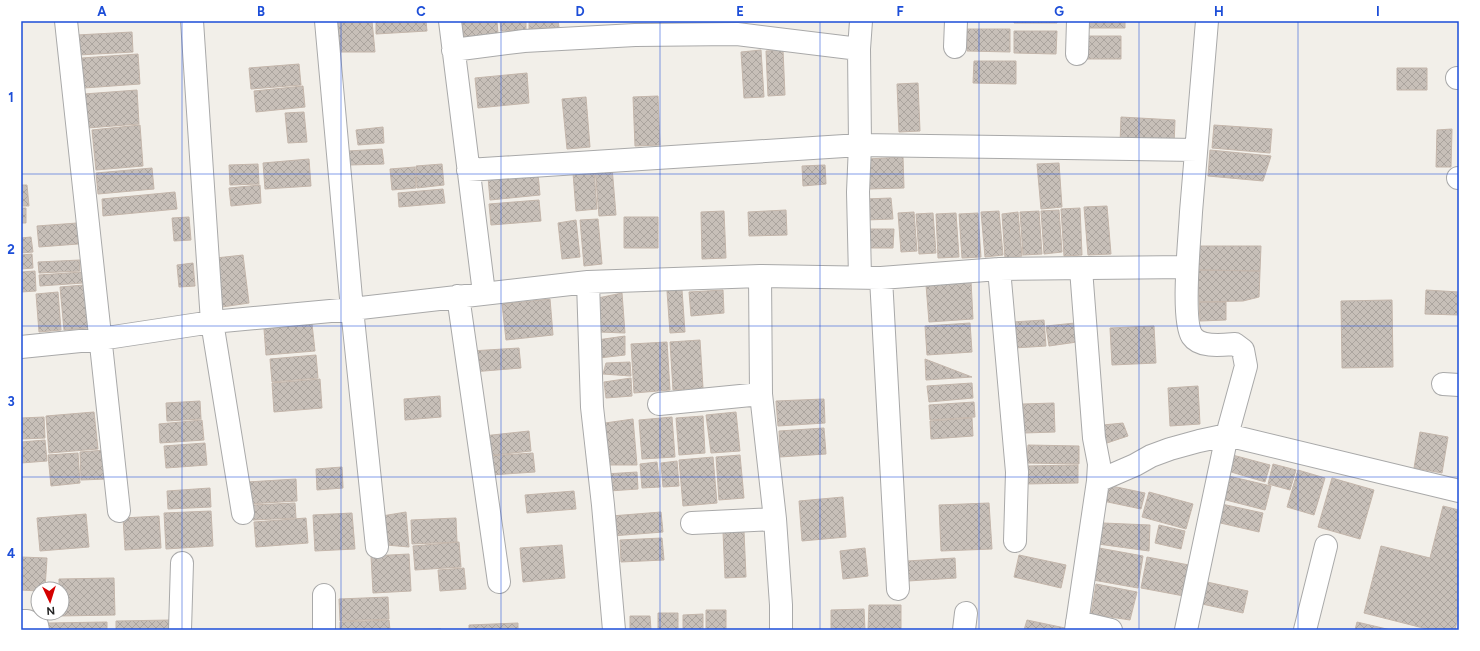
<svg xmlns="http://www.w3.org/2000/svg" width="1480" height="651" viewBox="0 0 1480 651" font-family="Figtree,sans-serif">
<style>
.building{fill:url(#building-cross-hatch);stroke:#c4b6ab}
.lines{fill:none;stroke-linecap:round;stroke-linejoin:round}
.minor-casing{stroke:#a9a9a9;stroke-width:24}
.minor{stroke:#fff;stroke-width:22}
.grid{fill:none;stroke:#1d4ed8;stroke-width:1;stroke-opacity:0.55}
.neatline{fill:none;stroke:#1d4ed8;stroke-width:1.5}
.grid-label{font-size:13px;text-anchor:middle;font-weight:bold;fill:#1d4ed8}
</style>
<defs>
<pattern id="building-cross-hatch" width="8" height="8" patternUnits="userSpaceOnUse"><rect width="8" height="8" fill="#c7bfb8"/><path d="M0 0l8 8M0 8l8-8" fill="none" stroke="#aba49e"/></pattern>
</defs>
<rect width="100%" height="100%" fill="#f2efe9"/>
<path class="building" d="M335 21H372L375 52H341Z
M376 21H426L427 31 376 34Z
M462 21H497L498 34 464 37Z
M500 21H526V30L501 31Z
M529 21H558L559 27 529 29Z
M1014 21H1057V23H1014Z
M1088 21H1125V28H1088Z
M967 29H1010V52L967 51Z
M1014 31H1057L1056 54 1014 53Z
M132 32 133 52 78 55 77 35Z
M1084 36H1121V59H1084Z
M761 50 764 97 744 98 741 52Z
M783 50 785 95 768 96 766 51Z
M138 54 140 84 84 88 82 58Z
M974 61H1016V84L973 83Z
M299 64 301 85 251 89 249 68Z
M1397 68H1427V90H1397Z
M527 73 529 103 478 108 475 78Z
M918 83 920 131 899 132 897 84Z
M303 86 305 107 256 112 254 91Z
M137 90 139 124 87 128 84 94Z
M658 96 660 145 635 146 633 97Z
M586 97 590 147 567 149 562 99Z
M304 112 307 142 288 143 285 113Z
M1121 117 1175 120 1174 146 1120 143Z
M140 125 143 166 96 170 92 130Z
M1214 125 1272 129 1270 153 1212 148Z
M383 127 384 143 358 145 356 130Z
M1452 129 1451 167H1436L1437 130Z
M382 149 384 164 350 165 348 151Z
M1210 150 1271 156 1263 181 1208 176Z
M903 157 904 188 868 189 867 159Z
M309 159 311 186 265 189 263 163Z
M1059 163 1062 207 1041 209 1037 164Z
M258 164 259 184 230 185 229 165Z
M442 164 444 185 417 188 416 166Z
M825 165 826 184 803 186 802 166Z
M415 167 416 188 392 190 390 169Z
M612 167 616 215 599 216 595 168Z
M152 168 154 189 98 194 96 173Z
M594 171 597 209 576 211 573 173Z
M538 173 540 195 490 200 488 177Z
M21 185H27L29 206H21Z
M260 185 261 203 231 206 229 188Z
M443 189 445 203 399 207 398 193Z
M175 192 177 209 103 216 102 199Z
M891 198 893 219 866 220 865 199Z
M539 200 541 221 491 225 489 204Z
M1107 206 1111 254 1088 255 1084 207Z
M21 208H26V223H21Z
M1080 208 1082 255 1064 256 1061 209Z
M786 210 787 235 749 236 748 212Z
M1059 210 1062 252 1044 254 1041 211Z
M724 211 726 258 702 259 701 212Z
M999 211 1003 255 985 257 981 212Z
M1039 211 1042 254 1023 255 1020 212Z
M914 212 917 251 901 252 898 213Z
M1018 212 1022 256 1005 258 1002 214Z
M933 213 936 253 919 254 916 214Z
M956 213 959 257 938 258 936 214Z
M978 213 981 257 962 258 959 214Z
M189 217 191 240 174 241 172 218Z
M624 217H658V248H624Z
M598 219 602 264 584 266 580 220Z
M576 220 580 257 562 259 558 223Z
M77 223 78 244 39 247 37 226Z
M868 229H894L893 248H868Z
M31 237 33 252 21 253V238Z
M1199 246H1261L1260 271 1198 270Z
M32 254 33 268 21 269V255Z
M243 255 249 303 222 307 216 258Z
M80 260V271L39 273 38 262Z
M193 263 195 286 179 287 177 265Z
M1198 270 1260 271 1259 297 1243 301 1199 302Z
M35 271 36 291 21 292V272Z
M82 272 83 283 40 286 39 275Z
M971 281 973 319 929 322 926 285Z
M84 285 88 328 64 330 60 287Z
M682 290 685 332 670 333 667 291Z
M723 290 724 313 691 316 689 292Z
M1426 290 1459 292V315L1425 314Z
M58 292 61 330 39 332 36 294Z
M622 293 625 333 599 332 598 298Z
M550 299 553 335 506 340 502 304Z
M1392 300 1393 367 1342 368 1341 301Z
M1199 302H1226V320L1200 321Z
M1044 320 1046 346 1014 348 1012 322Z
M970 323 972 352 927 355 925 326Z
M1075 323 1077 342 1049 346 1046 326Z
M312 324 315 351 266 355 264 329Z
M1154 326 1156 363 1112 365 1110 328Z
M625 336V355L599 358 597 340Z
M700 340 703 388 673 390 670 342Z
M667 342 670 390 634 393 631 344Z
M519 348 521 368 472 372 471 351Z
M316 355 318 378 272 382 270 359Z
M925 359 972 377 926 380Z
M630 362 631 376 603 374 606 363Z
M631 378 632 396 606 398 604 382Z
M320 379 322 408 274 412 272 383Z
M972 383 973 398 929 402 927 386Z
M1198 386 1200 424 1170 426 1168 388Z
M440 396 441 417 405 420 404 399Z
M824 399 825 423 778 426 776 401Z
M200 401 201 419 167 421 166 403Z
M974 402 975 417 930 420 929 405Z
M1054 403 1055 432 1024 433 1023 404Z
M94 412 98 449 49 453 46 416Z
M736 412 740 451 711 453 706 415Z
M703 416 705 453 679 455 676 418Z
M44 417 45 438 21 439V418Z
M672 417 675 457 642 459 639 420Z
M972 418 973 436 931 439 930 421Z
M633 419 637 465H607L605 423Z
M202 420 204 440 160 443 159 424Z
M1123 423 1128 436 1107 443 1105 441 1103 425Z
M824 428 826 454 780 457 779 431Z
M529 431 531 451 486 456 483 436Z
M1420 432 1448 437 1442 473 1414 468Z
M45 440 47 461 21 463V442Z
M205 443 207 465 166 468 164 446Z
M1028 445 1079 446V464L1027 463Z
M105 450 107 479 81 480 80 452Z
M78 453 80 483 51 486 48 455Z
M533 453 535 472 490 475 488 456Z
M1225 453 1270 465 1265 482 1221 469Z
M740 455 744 498 719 500 716 457Z
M713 457 717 503 683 506 679 460Z
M677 461 679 486 663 487 661 463Z
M657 462 660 487 642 488 640 464Z
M1273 464 1296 470 1290 490 1268 484Z
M1078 465V483L1026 484V466Z
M342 467 343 488 317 490 316 469Z
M1298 470 1325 478 1314 515 1287 507Z
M637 472 638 489 609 491 605 474Z
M1224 475 1271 486 1265 510 1218 498Z
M1332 478 1374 490 1360 539 1318 527Z
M296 479 297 501 248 504 247 482Z
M1107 485 1145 493 1141 509 1103 501Z
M210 488 211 507 168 509 167 491Z
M574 491 576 509 527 513 525 495Z
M1149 492 1193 504 1186 529 1142 517Z
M843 497 846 537 802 541 799 501Z
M295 503 296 518 253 520 252 505Z
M989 503 992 549 941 551 939 505Z
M1217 503 1263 513 1259 532 1212 521Z
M1443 506 1459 510V613L1455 630H1431L1364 613 1381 546 1430 558Z
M211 511 213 546 166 549 164 513Z
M406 512 409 547 386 545 382 516Z
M661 512 663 532 612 536 611 516Z
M352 513 355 549 315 551 313 515Z
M86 514 89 547 40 551 37 518Z
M159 516 161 548 125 550 123 518Z
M306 518 308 543 256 547 254 522Z
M456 518 457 542 412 544 411 520Z
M1103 523 1150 525 1149 551 1098 544Z
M1159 525 1185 531 1181 549 1155 543Z
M744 531 746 577 725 578 723 532Z
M662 538 664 560 621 562 620 540Z
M459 542 461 567 415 570 413 546Z
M562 545 565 578 523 582 520 548Z
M865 548 868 576 843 579 840 551Z
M1099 548 1143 556 1138 588 1093 580Z
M409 554 411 591 373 593 371 556Z
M1019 555 1066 565 1061 588 1014 577Z
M21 557 47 558 45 589H38V591L21 590Z
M1147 557 1189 565 1184 596 1141 588Z
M955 558 956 578 908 581 907 561Z
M464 568 466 589 440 591 438 570Z
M114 578 115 615 59 616V613H62V589H59V579Z
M1207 582 1248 591 1243 613 1202 604Z
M1096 584 1137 592 1130 620 1091 614Z
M388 597 389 619 340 621 339 599Z
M869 605H901V630H868Z
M864 609 865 630H831V610Z
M706 610H726V630H706Z
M658 613H678V630H658Z
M703 614V630H683V615Z
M630 616H650L651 630H630Z
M171 620V630H116V621Z
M389 620 390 630H340V622Z
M1027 620 1065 628 1064 630H1024Z
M107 622V630H48V623Z
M1357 622 1391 630H1355Z
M518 623V630H469V625Z
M441 629V630H405Z"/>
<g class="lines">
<g class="minor-casing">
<path id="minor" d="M66 21 119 511
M192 21 212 322 243 513
M326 21 352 309 377 547
M450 21 484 293
M955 47 956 21
M453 50 524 41 635 35 737 34 859 49
M1077 54 1078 21
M1457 78H1459
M468 170 860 145 1196 150
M1458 178H1459
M999 269 1017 472 1015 541
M760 276 761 394 775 519 781 605V630
M860 277 858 192 860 145 859 49 861 21
M881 278 898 589
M588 282 592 407 603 505 614 630
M458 296 499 582
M21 347 100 339 212 322 352 309 588 282 760 276 881 278 999 269 1187 267
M1443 384 1459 385
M659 404 761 394
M1098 481 1135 465 1151 456 1170 449 1199 441 1227 435 1459 491
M692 523 775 519
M324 595V630
M21 621H27L37 625 38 630
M1077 622 1111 630
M180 630 182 563
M964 630 966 613
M1076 630 1098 481 1099 464 1094 438 1081 269
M1186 630 1227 435 1246 366 1243 350 1235 344C1222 345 1200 348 1192 336 1181 319 1190 235 1191 212 1196 148 1202 85 1207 21
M1305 630 1326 546"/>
</g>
<use href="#minor" class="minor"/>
</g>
<path class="grid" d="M182 21V630M341 21V630M501 21V630M660 21V630M820 21V630M979 21V630M1139 21V630M1298 21V630M21 174H1459M21 326H1459M21 477H1459"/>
<rect width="1480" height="651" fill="none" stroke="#ffffff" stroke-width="44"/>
<g transform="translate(50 601) rotate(176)"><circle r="19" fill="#ffffff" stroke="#a7a7a7"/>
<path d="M0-3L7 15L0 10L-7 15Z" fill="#d40000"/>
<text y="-6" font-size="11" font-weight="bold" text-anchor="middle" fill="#222222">N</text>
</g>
<rect x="22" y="22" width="1436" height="607" class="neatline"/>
<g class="grid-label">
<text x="102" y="16">A</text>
<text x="261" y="16">B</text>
<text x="421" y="16">C</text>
<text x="580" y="16">D</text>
<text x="740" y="16">E</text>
<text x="900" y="16">F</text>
<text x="1059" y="16">G</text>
<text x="1219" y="16">H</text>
<text x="1378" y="16">I</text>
<text x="11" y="102">1</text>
<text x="11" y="254">2</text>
<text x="11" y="406">3</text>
<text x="11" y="558">4</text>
</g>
</svg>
